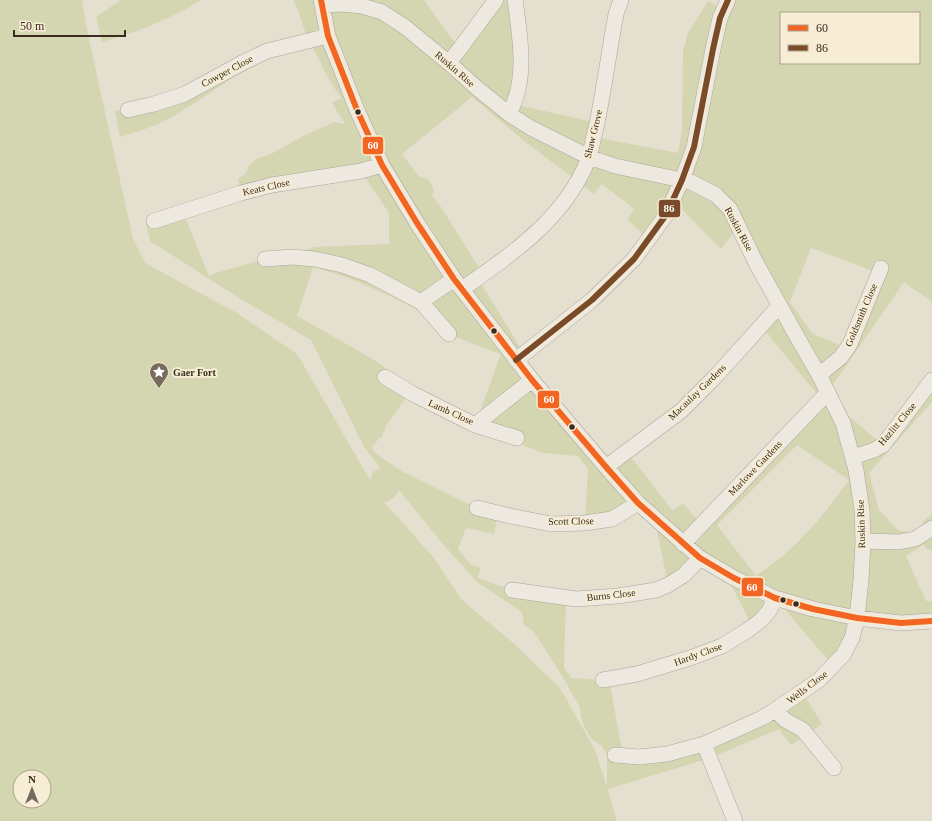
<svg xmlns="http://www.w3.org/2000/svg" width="932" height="821" viewBox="0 0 932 821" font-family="Georgia,serif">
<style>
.green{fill:#d4d6b1;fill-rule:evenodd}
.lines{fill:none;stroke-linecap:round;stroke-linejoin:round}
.minor-casing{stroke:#aba497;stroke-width:16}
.minor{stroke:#eee9e0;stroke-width:15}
.bus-1-casing{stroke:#f6edd4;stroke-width:9}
.bus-2-casing{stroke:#f6edd4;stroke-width:9}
.bus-1{stroke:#f26522;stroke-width:6}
.bus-2{stroke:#7a4b2a;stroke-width:6}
.bus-dot{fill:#3a2c1e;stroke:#f6edd4;stroke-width:1.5}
.labels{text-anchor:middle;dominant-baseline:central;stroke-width:4;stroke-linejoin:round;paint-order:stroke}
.street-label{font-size:10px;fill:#3a2c1e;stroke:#f6edd4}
.poi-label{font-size:10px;font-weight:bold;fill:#3a2c1e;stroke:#f6edd4;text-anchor:start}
.line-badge{stroke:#f6edd4;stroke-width:1.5}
.badge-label{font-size:11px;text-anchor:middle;font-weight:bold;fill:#fff}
</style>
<rect width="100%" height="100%" fill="#e5dfcf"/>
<path class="green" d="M0 0H82L87 30 133 239 145 263 237 313 297 354 370 480 373 472 380 468 364 447 311 340 239 298 150 241 146 223 183 212 209 276 216 273 265 259 293 257 313 247 389 244V213L361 171 241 193 238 179 246 173 249 165 256 159 271 154 303 136 334 122 345 124 332 103 341 98 331 83 313 48C296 51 276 55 260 63 224 80 194 107 158 124 146 129 133 133 120 137L115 110H128L308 40 298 10 293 0H424L458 47 496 0H515L514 104 597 123 594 137 678 153 682 129 683 51 688 33 708 1 723 10 728 0H932V302L904 282 828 392 832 401 882 445 932 380V402L869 473 879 510 898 530 921 535C921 524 922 521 932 515V551L926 548 924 544 906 556 926 601H932V621L857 618 833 666 775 598 753 627 725 573 700 558 668 585 655 519 638 503 585 523 588 469 578 456 544 453 516 443 475 425 501 354 483 348 449 334 421 312 386 294 349 278 313 267 297 316 371 358 413 387 386 426 382 437 379 438 372 448 375 453 403 472 477 508 498 513 494 534 466 528 458 549 470 564 481 568 477 578 512 590 566 597 564 668 571 678 603 680 609 679 623 756 667 754 802 691 822 724 791 745 779 729 710 758 608 789 617 821H0ZM781 13H919V63H781ZM472 97 523 140 594 194 602 184 634 209 627 219 648 239 673 200 721 249 739 226 779 306 761 326 821 399 700 523 683 503 673 511 627 452 605 467 516 359 524 354 478 278 483 274 441 207 432 195 434 191C431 183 429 177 419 177L402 154ZM811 248 879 273 847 348 813 334 790 302ZM797 445 849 480C837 496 826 512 812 527 796 545 777 562 756 576L717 525ZM399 490 442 543 477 582 522 612 524 625 534 632 564 679 580 708 581 716 584 726 592 740 601 745 607 755V787L595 750 560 688 512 642 462 600 434 558 384 502C391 501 396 497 399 490ZM20 777H44V801H20Z
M121 0H201L181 12 140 30 102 42 96 17Z"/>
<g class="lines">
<g class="minor-casing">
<path id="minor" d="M321 0 328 36 357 110 382 165 417 223 454 279 532 380 606 467 638 503 700 558 734 578 775 598 813 609 857 618 901 623 932 621
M322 5 343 4 362 6 382 12 405 27 449 63 478 89 509 114 531 128 589 157 615 166 691 182 716 195 730 209 756 263 800 342 819 375 843 423 856 470 862 510 863 541 861 580 857 618 852 638 843 655 819 680 775 710 762 718 704 744 667 754 639 757 615 755
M449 63 496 0
M128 110 154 104 185 94 242 63 267 51 328 36
M509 114C528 79 520 37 515 0
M154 221 241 193 272 185 361 171 382 165
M265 259 293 257 314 259 342 265 370 275 421 302 454 279
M462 289C512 254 567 217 589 157 592 148 593 138 596 128 604 90 609 52 616 14L621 0
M421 302 449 334
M516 360 592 300 634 259 666 215 682 180 694 147 713 49 720 18 728 0
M819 375 841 357 850 344 881 268
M385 377 413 394 475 425 532 380
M475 425 517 438
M853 457 874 450 883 445 932 380
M606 467 681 411 716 376 779 306
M477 508 510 516 551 524 585 523 612 519 638 503
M863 541 899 542 915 539 932 528
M683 544 828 392
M512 590 576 599 618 596 656 590 668 585 684 575 700 558
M603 680 637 674 693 657 722 646 748 630 760 621 769 611 775 598
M775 710 785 720 803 730 834 768
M704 744 735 821"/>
</g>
<use href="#minor" class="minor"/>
<g class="bus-1-casing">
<path id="bus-1" d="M321 0 328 36 357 110 382 165 417 223 454 279 532 380 606 467 638 503 700 558 734 578 775 598 813 609 857 618 901 623 932 621"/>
</g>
<g class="bus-2-casing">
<path id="bus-2" d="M516 360 592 300 634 259 666 215 682 180 694 147 713 49 720 18 728 0"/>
</g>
<use href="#bus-1" class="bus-1"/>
<use href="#bus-2" class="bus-2"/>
</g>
<defs>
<g id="sight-pin" transform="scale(1)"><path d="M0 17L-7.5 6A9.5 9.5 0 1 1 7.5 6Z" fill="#766b5c" stroke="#f6edd4"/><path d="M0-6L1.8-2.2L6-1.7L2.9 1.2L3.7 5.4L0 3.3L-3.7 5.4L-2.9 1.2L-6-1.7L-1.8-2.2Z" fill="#fff"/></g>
</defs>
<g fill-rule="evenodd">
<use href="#sight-pin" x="159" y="372"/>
</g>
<g class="bus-dot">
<circle cx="358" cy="112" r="3.5"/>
<circle cx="494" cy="331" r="3.5"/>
<circle cx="572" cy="427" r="3.5"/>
<circle cx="783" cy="600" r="3.5"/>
<circle cx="796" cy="604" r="3.5"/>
</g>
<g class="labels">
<g class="street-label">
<text transform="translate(455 69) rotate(41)">Ruskin Rise</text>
<text transform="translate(227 71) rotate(-28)">Cowper Close</text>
<text transform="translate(593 134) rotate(-76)">Shaw Grove</text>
<text transform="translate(266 187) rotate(-13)">Keats Close</text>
<text transform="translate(739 229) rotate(62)">Ruskin Rise</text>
<text transform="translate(861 315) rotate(-67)">Goldsmith Close</text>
<text transform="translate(697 392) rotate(-44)">Macaulay Gardens</text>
<text transform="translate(451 412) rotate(24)">Lamb Close</text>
<text transform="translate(897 424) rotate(-50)">Hazlitt Close</text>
<text transform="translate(755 468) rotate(-46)">Marlowe Gardens</text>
<text transform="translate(571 521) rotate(-1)">Scott Close</text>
<text transform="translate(861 524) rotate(-92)">Ruskin Rise</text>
<text transform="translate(611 595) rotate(-6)">Burns Close</text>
<text transform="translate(698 654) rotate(-20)">Hardy Close</text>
<text transform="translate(807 687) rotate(-37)">Wells Close</text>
</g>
<g class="poi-label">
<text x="173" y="372">Gaer Fort</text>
</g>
</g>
<g class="line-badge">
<rect x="362" y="136" width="22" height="19" rx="4" fill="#f26522"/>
<rect x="658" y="199" width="23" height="19" rx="4" fill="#7a4b2a"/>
<rect x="537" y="390" width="23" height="19" rx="4" fill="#f26522"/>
<rect x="741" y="577" width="23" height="20" rx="4" fill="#f26522"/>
</g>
<g class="badge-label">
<text x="373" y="149">60</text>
<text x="669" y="212">86</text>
<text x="549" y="403">60</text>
<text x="752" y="591">60</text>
</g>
<rect x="780" y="12" width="140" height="52" fill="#f6edd4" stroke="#aba08b"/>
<rect x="788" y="25" width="20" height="6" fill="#f26522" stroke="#aba08b"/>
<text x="816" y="32" font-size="12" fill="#3a2c1e">60</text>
<rect x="788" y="45" width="20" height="6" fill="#7a4b2a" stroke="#aba08b"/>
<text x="816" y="52" font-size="12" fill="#3a2c1e">86</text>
<g transform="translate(32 789)"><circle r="19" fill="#f6edd4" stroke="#aba08b"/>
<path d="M0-3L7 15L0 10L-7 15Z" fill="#766b5c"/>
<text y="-6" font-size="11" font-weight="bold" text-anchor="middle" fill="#3a2c1e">N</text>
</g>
<path d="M14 30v6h111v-6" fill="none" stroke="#3a2c1e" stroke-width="2"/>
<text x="20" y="30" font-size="12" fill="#3a2c1e" stroke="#f6edd4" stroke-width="3" paint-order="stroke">50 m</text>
</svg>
